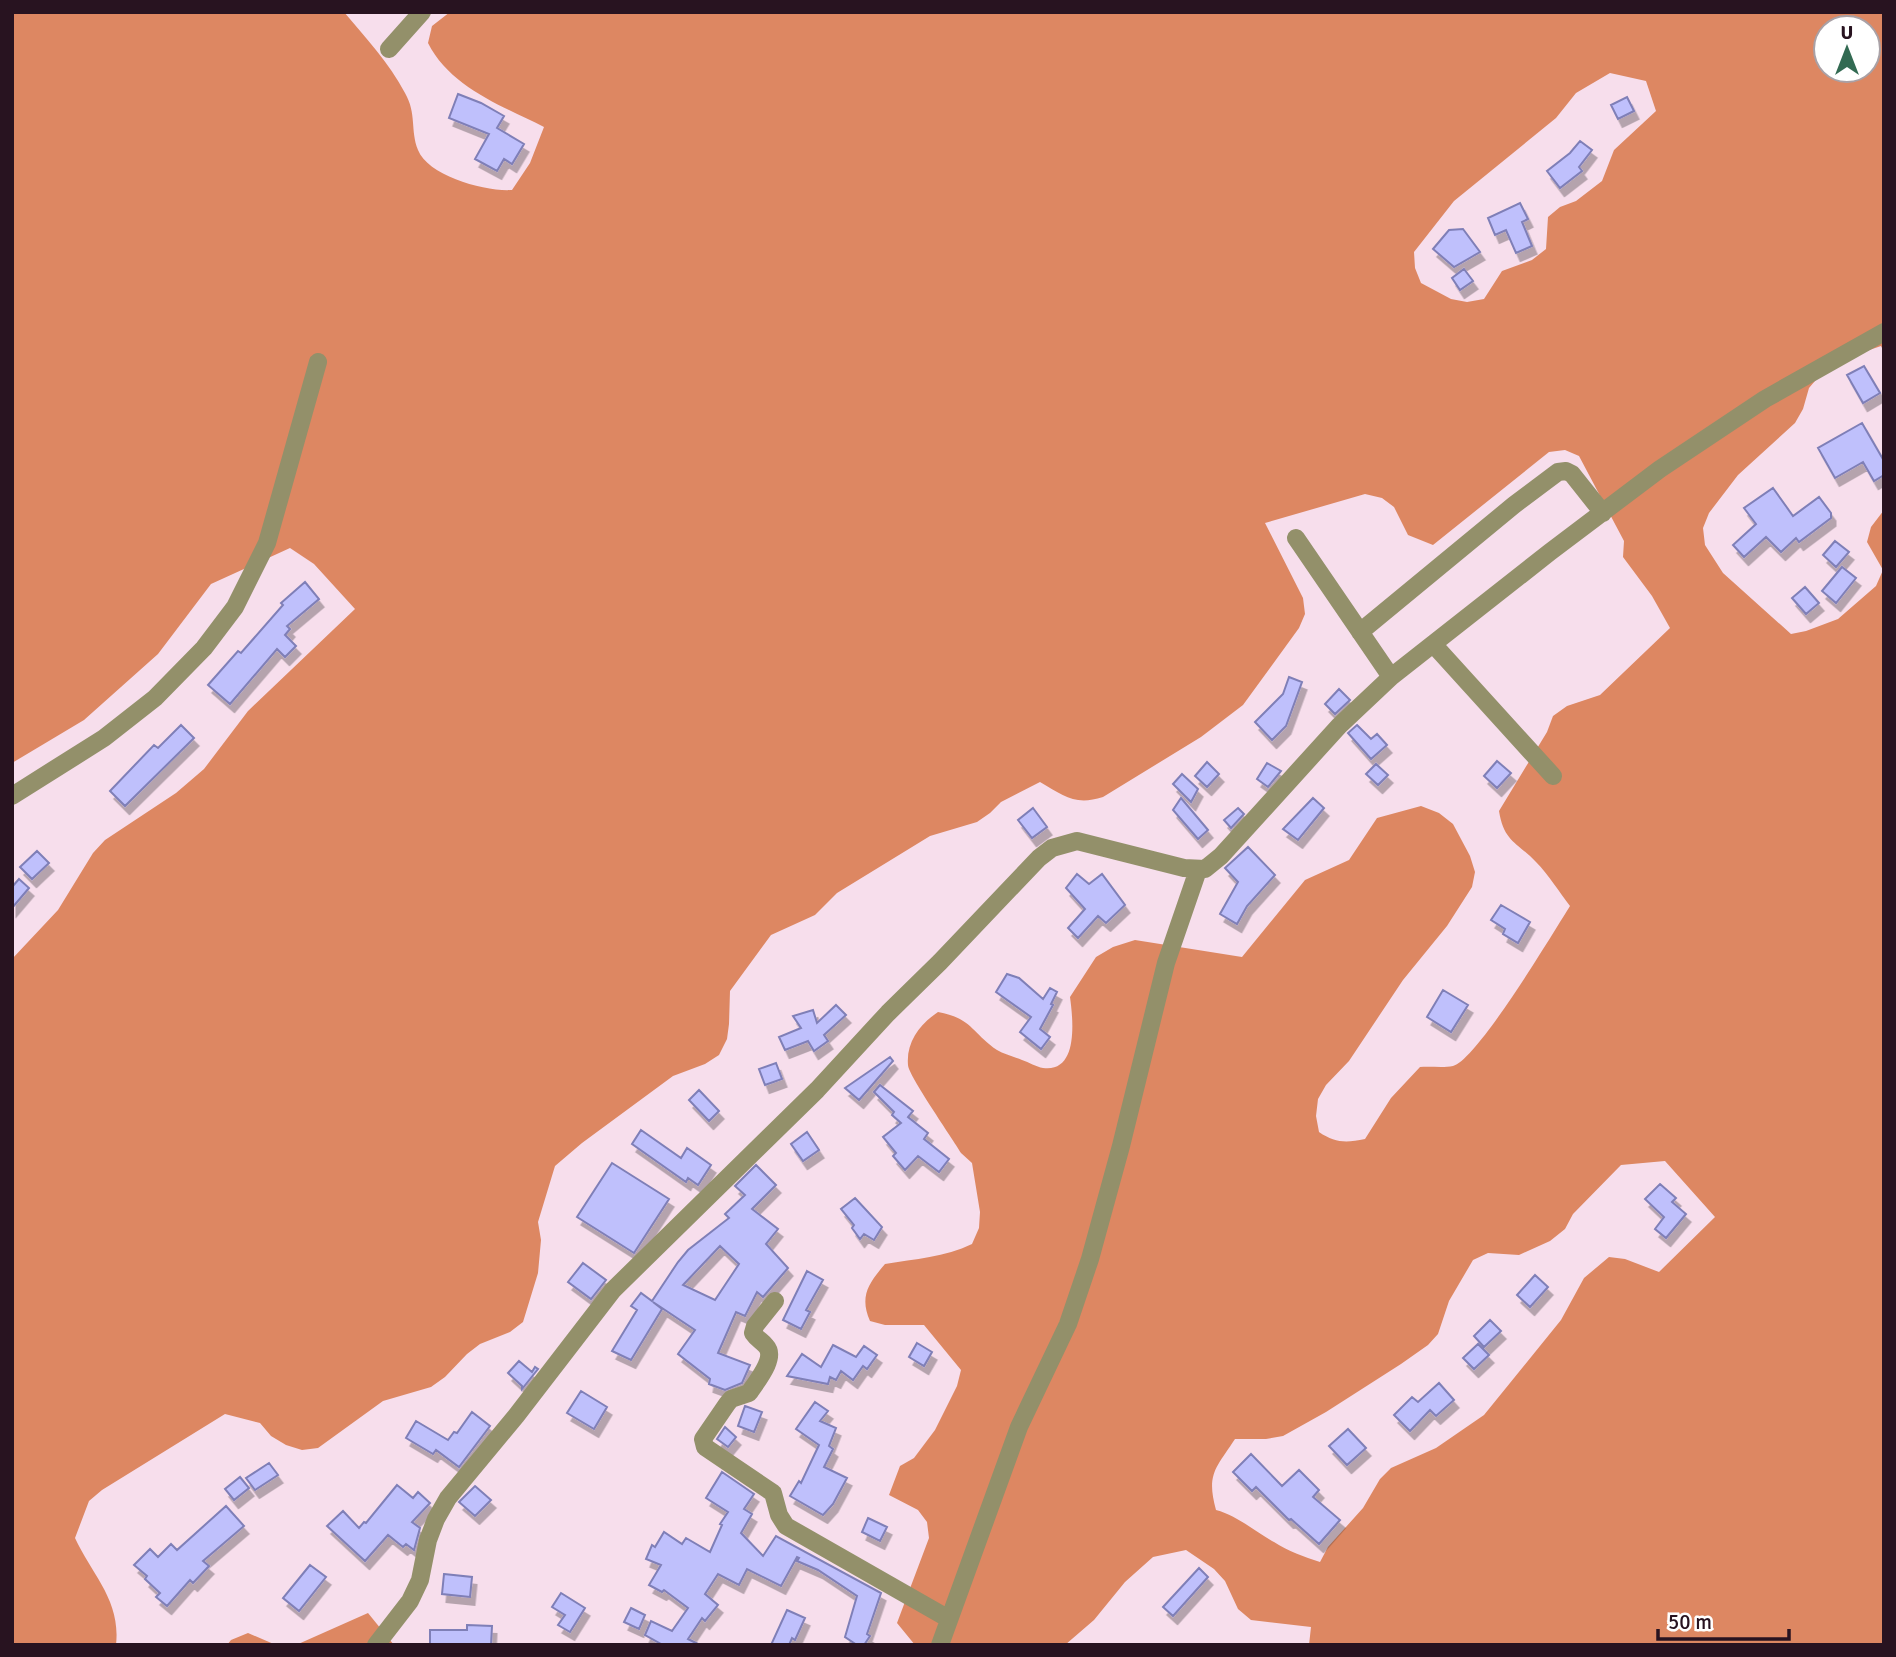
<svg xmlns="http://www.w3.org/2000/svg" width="1896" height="1657" viewBox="0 0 1896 1657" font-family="Signika,sans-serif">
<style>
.forest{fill:#dd8762;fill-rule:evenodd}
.building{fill:#bfc0fc;stroke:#7f7fb7;stroke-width:2;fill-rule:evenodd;filter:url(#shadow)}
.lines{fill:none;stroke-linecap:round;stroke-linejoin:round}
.minor{stroke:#93906a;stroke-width:18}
</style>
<defs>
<filter id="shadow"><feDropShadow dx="4.5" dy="8" stdDeviation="0" flood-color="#0004"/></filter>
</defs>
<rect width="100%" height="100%" fill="#f7deec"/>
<path class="forest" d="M12 12H344C366 38 389 63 405 93 417 114 410 130 418 150 428 176 486 192 512 190L530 163 544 127C502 106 450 87 428 43L432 26 450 12H1884V352L1881 346 1846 358 1826 368 1809 388 1803 409 1795 423 1738 475 1709 513 1703 528 1705 545 1723 573 1791 634 1806 631 1838 619 1876 586 1883 570 1867 542 1871 527 1884 510V1645H1309L1311 1627 1251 1620 1238 1609 1225 1581 1214 1569 1186 1550 1153 1557 1125 1582 1094 1620 1065 1645H915L897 1623 929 1538 927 1522 918 1510 889 1495 900 1466 914 1458 935 1430 957 1386 961 1370 924 1325H885L870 1321C859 1296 869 1283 885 1264 915 1259 945 1257 972 1244L979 1228 980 1212 972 1163 961 1153C953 1139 908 1075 908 1065 906 1042 920 1024 938 1012 972 1018 972 1033 997 1050 1004 1054 1014 1057 1022 1060 1029 1062 1036 1067 1043 1068 1079 1073 1073 1019 1070 997L1096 957 1113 947 1135 940 1242 957 1305 880 1349 860 1377 818 1421 806 1439 813 1453 824 1470 856 1475 872 1472 887 1447 926 1403 980 1349 1061 1326 1085 1318 1099 1316 1116 1319 1132C1335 1143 1346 1143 1365 1139L1391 1098 1420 1067C1430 1066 1443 1068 1453 1066 1477 1060 1553 933 1570 906 1559 892 1549 875 1536 862 1517 842 1504 842 1499 811L1547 732 1553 716 1567 706 1600 695 1670 628 1652 596 1623 557 1624 541 1579 456 1565 450 1549 452 1433 545 1408 535 1394 507 1382 498 1365 494 1265 523 1303 598 1305 614 1299 628 1243 705 1201 737 1103 797C1075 806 1064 796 1040 782L1001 802 990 813 977 822 930 836 837 893 815 915 771 935 730 991 729 1024 727 1039 719 1055 705 1064 673 1076 582 1143 555 1166 538 1222 541 1240 538 1273 523 1322 510 1332 480 1344 467 1354 445 1377 431 1387 383 1401 318 1448 302 1450 286 1445 271 1436 260 1423 225 1414 102 1490 89 1501 75 1538C92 1575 121 1600 116 1645H12V959L58 910 93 853 105 840 176 793 204 769 248 711 355 609 314 564 290 548 211 584 158 654 84 720 12 763ZM1826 28H1868V70H1826ZM1610 73 1646 81 1656 111 1614 150 1602 181 1576 201 1560 207 1548 217 1546 249 1532 260 1502 271 1484 299 1467 302 1451 299 1421 283 1415 268 1414 252 1454 201 1556 118 1576 93ZM1665 1161 1715 1217 1659 1272 1625 1259 1609 1257 1584 1278 1561 1320 1484 1415 1436 1448 1391 1468 1380 1479 1363 1508 1328 1547 1320 1562C1304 1557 1288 1551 1274 1542 1254 1531 1238 1516 1216 1510 1206 1474 1216 1468 1235 1439H1266L1283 1436 1326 1412 1401 1364 1428 1345 1438 1334 1449 1301 1473 1260 1488 1253 1519 1255 1550 1241 1565 1229 1573 1214 1621 1165Z
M368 1613 394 1645H296Z
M248 1633 276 1645H227L231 1640Z"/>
<path class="building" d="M458 94 481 103 504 116 497 128 524 144 512 164 504 159 497 171 475 159 489 134 449 118Z
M1627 97 1634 111 1618 119 1611 105Z
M1580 141 1592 150 1579 167 1582 171 1560 188 1547 171 1570 153Z
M1520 203 1528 219 1522 222 1532 246 1516 253 1506 230 1495 235 1488 218Z
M1463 229 1480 252 1454 267 1433 249 1449 230Z
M1464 269 1473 281 1460 290 1452 278Z
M1864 366 1880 393 1863 403 1847 375Z
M1862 423 1884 461V475L1874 481 1863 462 1835 478 1818 448Z
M1773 488 1793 516 1819 497 1831 513V518L1799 542 1796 538 1781 552 1766 537 1744 557 1733 545 1756 524 1744 508Z
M1835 541 1849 552 1836 567 1823 555Z
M1842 567 1856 578 1836 603 1822 591Z
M305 582 319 599 287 626 290 629 285 635 296 646 285 657 277 649 230 704 208 685 238 651 241 653 283 605 281 603Z
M1805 587 1819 603 1806 614 1792 598Z
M1289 677 1302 682 1286 726 1272 740 1255 722 1283 694Z
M1339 689 1350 700 1335 714 1325 704Z
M181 725 194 738 125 806 110 791 154 745 158 748Z
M1357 725 1371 739 1377 734 1387 745 1371 759 1348 733Z
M1497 761 1511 773 1497 788 1484 776Z
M1207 762 1219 774 1207 787 1195 776Z
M1267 763 1281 771 1268 787 1257 779Z
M1376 764 1388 775 1378 785 1366 774Z
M1182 774 1198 789 1191 802 1173 784Z
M1181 798 1208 830 1198 839 1173 810Z
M1313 798 1324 808 1298 840 1283 829Z
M1033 808 1047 827 1032 838 1018 820Z
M1238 808 1244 814 1231 828 1224 820Z
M1248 847 1275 875 1247 906 1237 924 1220 914 1238 882 1225 868Z
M37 851 49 863 32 879 20 867Z
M1077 874 1089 884 1102 874 1125 905 1106 923 1098 916 1078 938 1068 928 1085 909 1066 888Z
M19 879 29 888 12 908V887Z
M1501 905 1530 922 1518 943 1503 934 1505 929 1491 920Z
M1007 974 1019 978 1043 999 1050 988 1057 992 1051 1004 1053 1005 1040 1029 1050 1037 1041 1049 1020 1032 1031 1017 996 992Z
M1443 990 1468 1005 1451 1032 1427 1017Z
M836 1005 846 1015 824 1035 828 1041 814 1051 808 1041 785 1050 779 1037 801 1028 793 1016 813 1010 817 1023Z
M890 1057 893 1061 859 1100 845 1088Z
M776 1063 782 1079 765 1085 759 1069Z
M880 1085 913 1111 908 1117 928 1133 924 1139 949 1159 939 1172 918 1156 905 1170 893 1156 896 1153 883 1137 901 1123 892 1115 894 1112 874 1092Z
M699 1090 719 1111 709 1121 689 1100Z
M641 1130 681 1158 687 1148 711 1165 698 1185 688 1178 686 1182 632 1144Z
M807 1132 819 1150 803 1161 791 1144Z
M612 1163 669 1199 634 1253 577 1217Z
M756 1165 776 1185 752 1209 778 1229 766 1244 788 1268 763 1297 757 1292 745 1316 736 1312 718 1353 750 1365 742 1383 725 1390 709 1384 710 1379 678 1354 695 1330 653 1302 662 1309 631 1360 612 1351 637 1310 631 1306 641 1293 652 1301 678 1262 688 1250 729 1218 725 1214 745 1195 735 1186ZM720 1246 739 1264 715 1300 683 1285Z
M1660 1184 1676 1198 1672 1202 1686 1214 1666 1238 1655 1229 1664 1217 1645 1199Z
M855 1198 882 1227 874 1240 864 1234 860 1239 852 1228 854 1225 841 1209Z
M583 1263 606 1280 591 1299 568 1282Z
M807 1271 823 1280 806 1310 810 1312 801 1329 783 1320Z
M1535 1275 1548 1287 1530 1307 1517 1295Z
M1490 1320 1501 1331 1484 1347 1474 1336Z
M917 1343 932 1352 924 1366 909 1357Z
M1478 1344 1489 1355 1474 1369 1463 1358Z
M833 1345 856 1357 864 1346 877 1355 867 1369 863 1366 853 1380 841 1371 836 1380 830 1377 828 1384 787 1376 802 1354 821 1367Z
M519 1361 532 1372 535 1367 538 1369 522 1389V1386L508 1373Z
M1439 1383 1454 1400 1436 1416 1430 1410 1410 1431 1394 1415 1412 1397 1418 1402Z
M581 1391 607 1407 594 1429 567 1413Z
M815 1402 828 1411 820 1421 836 1428 829 1446 833 1449 824 1467 847 1478 833 1504 823 1515 790 1496 799 1481 801 1483 819 1445 796 1429Z
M745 1406 762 1412 754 1432 738 1426Z
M472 1412 490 1426 459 1467 436 1450 433 1454 406 1438 416 1421 448 1440 454 1432 457 1433Z
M725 1427 736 1437 728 1447 717 1439Z
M1348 1429 1366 1448 1347 1465 1329 1446Z
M1251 1454 1282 1486 1299 1470 1319 1490 1313 1497 1340 1520 1319 1544 1291 1519 1289 1520 1256 1487 1252 1491 1233 1472Z
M269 1463 278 1475 255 1490 246 1478Z
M722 1472 754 1494 744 1509 752 1514 741 1533 763 1556 776 1536 881 1593 867 1634 870 1636 864 1645H857L845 1637 857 1596 818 1570 797 1561 799 1558 797 1557 781 1586 747 1569 739 1585 718 1574 705 1594 718 1605 705 1621 702 1618 688 1639 700 1645H663L645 1635 651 1621 672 1631 688 1608 664 1590 662 1592 649 1585 661 1565 646 1559 652 1545 655 1547 664 1532 682 1544 686 1538 710 1552 722 1525 720 1524 728 1512 706 1498Z
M240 1477 249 1488 234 1500 225 1489Z
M397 1485 413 1498 418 1492 430 1503 412 1522 420 1528 414 1550 406 1544 403 1547 388 1535 365 1561 327 1526 343 1511 359 1528 364 1522 366 1523Z
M475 1486 491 1500 475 1516 459 1502Z
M226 1506 244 1526 203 1561 209 1566 193 1583 190 1580 167 1606 156 1597 160 1593 145 1579 147 1576 134 1565 150 1549 158 1557 171 1544 177 1550Z
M868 1518 887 1527 880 1541 862 1532Z
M310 1565 326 1577 299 1611 283 1598Z
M1199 1568 1208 1577 1173 1616 1163 1607Z
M444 1574 472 1577 470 1597 442 1594Z
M561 1593 585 1608 570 1632 558 1625 565 1615 552 1607Z
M631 1608 645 1615 639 1629 624 1622Z
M787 1610 805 1618 795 1640 792 1638 789 1645H771Z
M467 1625 492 1626 491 1645H430V1630H467Z"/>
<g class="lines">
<path class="minor" d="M389 49 422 12
M1296 538 1391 677
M1360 632 1514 505 1558 472 1566 471 1572 474 1603 513
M1434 645 1553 776
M12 796 104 738 155 698 204 648 235 607 267 543 318 362
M775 1301 755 1326 753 1333C757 1339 762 1341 766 1346 777 1358 756 1382 749 1393L731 1399 727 1404 703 1439 705 1447 773 1493 779 1515 786 1526 949 1619
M376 1645 410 1601 420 1580 428 1540 436 1519 448 1498 516 1416 613 1290 817 1090 888 1013 940 962 1039 858 1052 848 1077 841 1184 868 1205 869 1221 856 1339 726 1391 677 1550 552 1660 469 1765 399 1884 332
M940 1645 1019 1427 1068 1324 1090 1259 1121 1146 1166 963 1198 870"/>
</g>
<rect width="1896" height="1657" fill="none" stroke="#281320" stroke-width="28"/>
<g transform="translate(1847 49)"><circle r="33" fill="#ffffff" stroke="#a9a1a6" stroke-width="2"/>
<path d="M0-5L12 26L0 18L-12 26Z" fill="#326a52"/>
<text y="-10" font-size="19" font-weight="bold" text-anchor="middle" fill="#281320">U</text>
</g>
<path d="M1658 1629v10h131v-10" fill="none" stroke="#281320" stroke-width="3.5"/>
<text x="1668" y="1629" font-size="21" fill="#281320" stroke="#ffffff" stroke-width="5" paint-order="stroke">50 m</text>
</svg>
